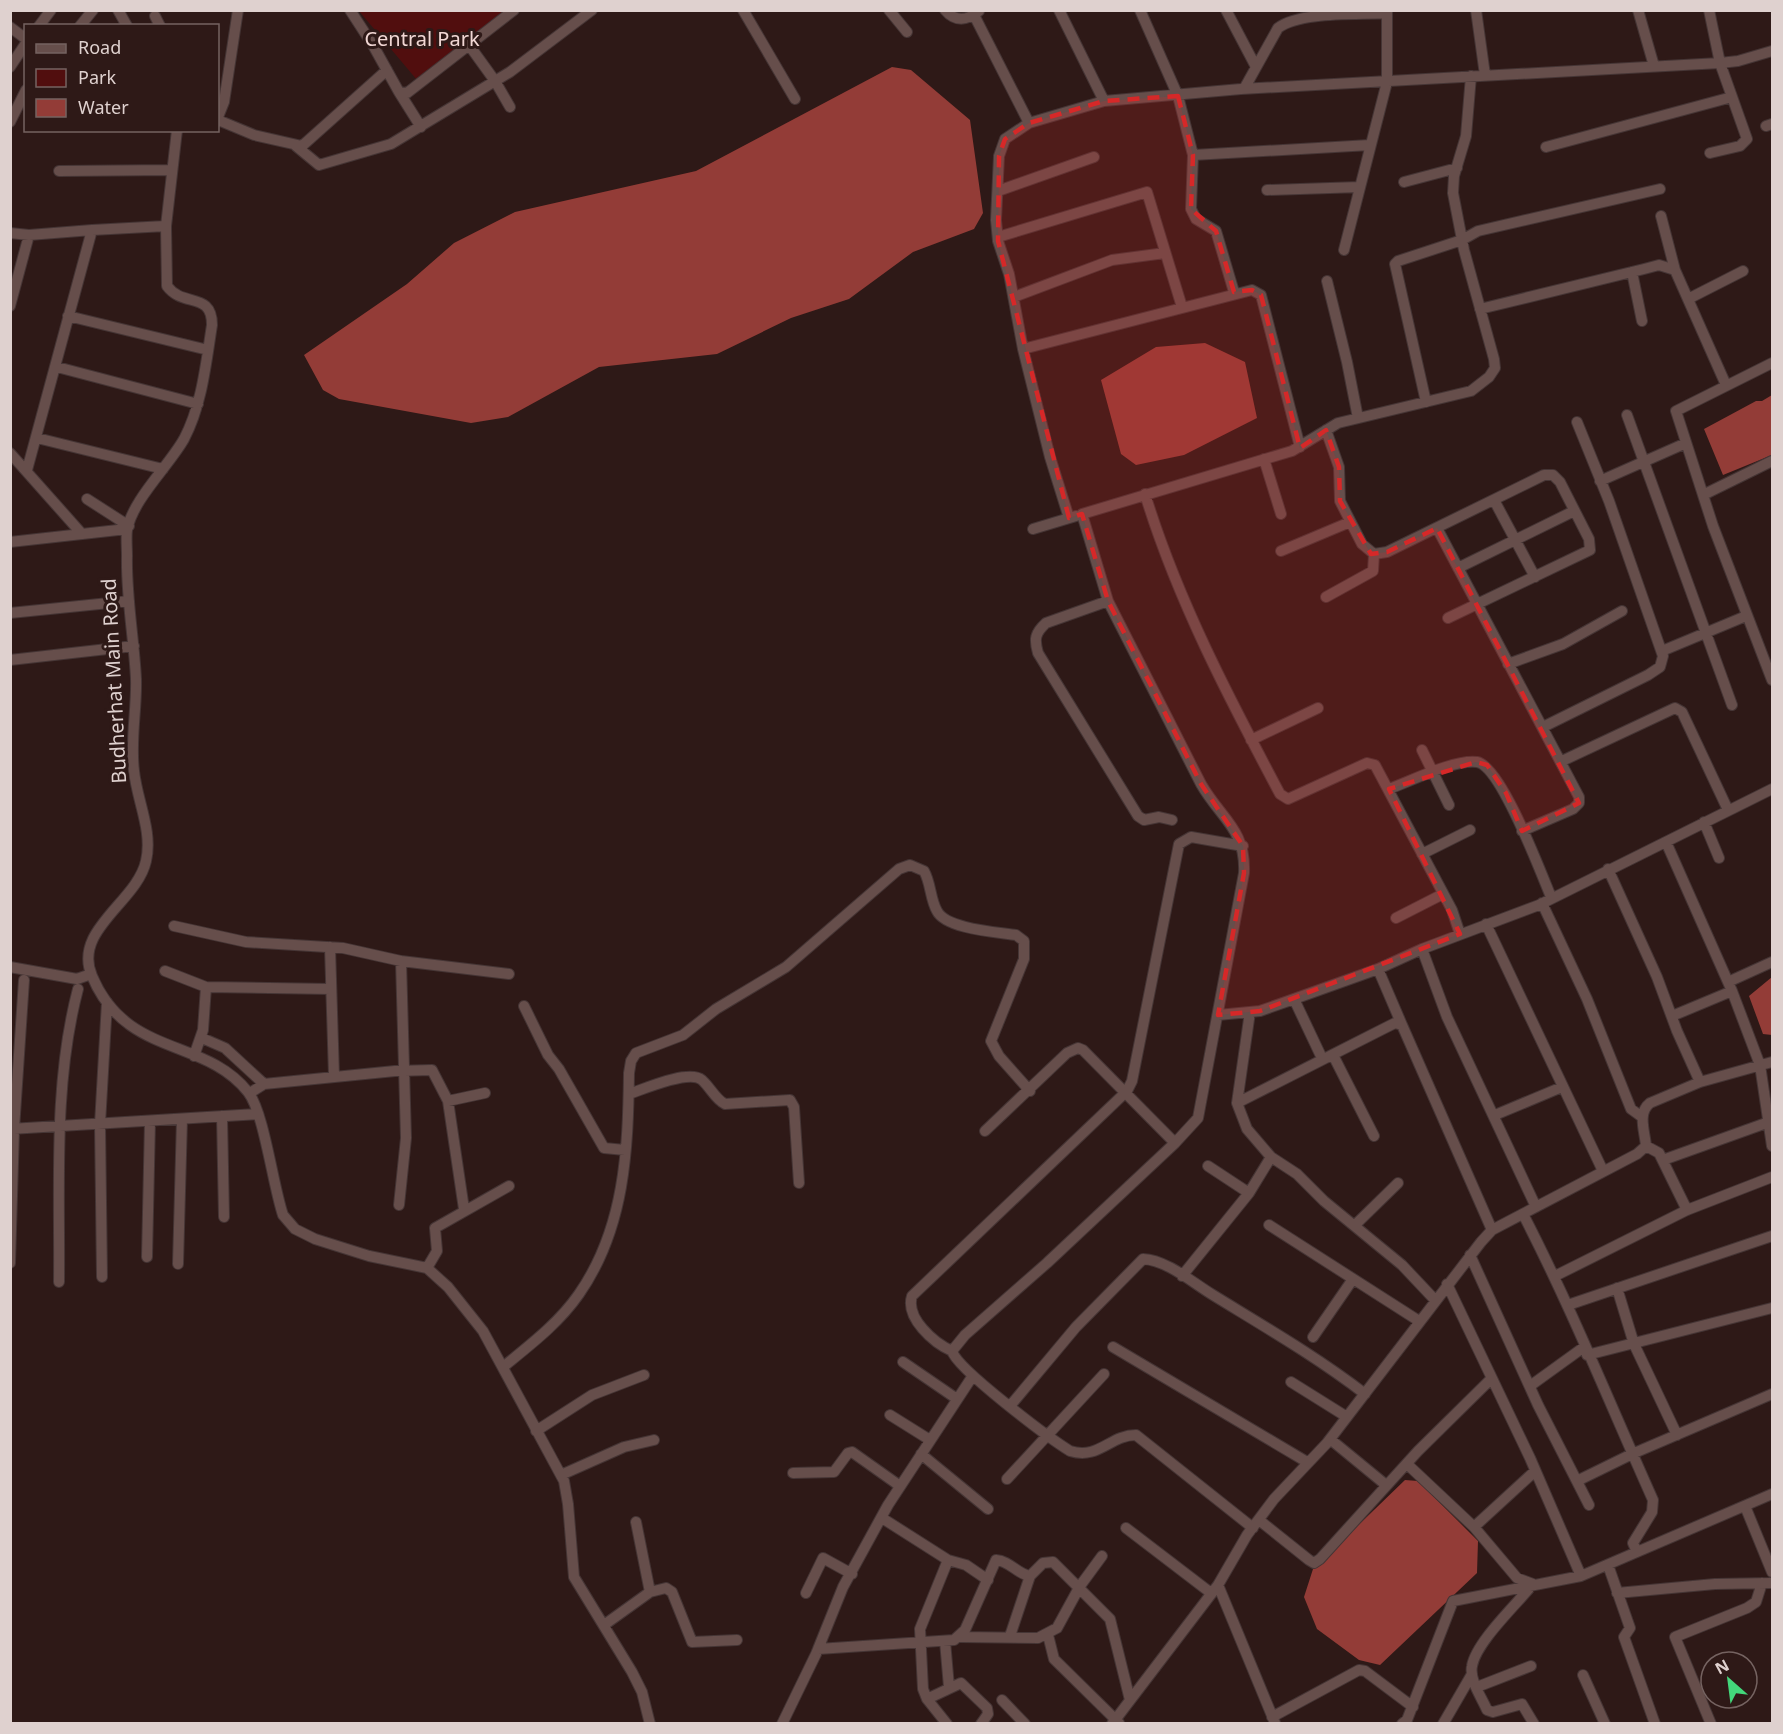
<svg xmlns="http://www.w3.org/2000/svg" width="1783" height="1734" viewBox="0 0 1783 1734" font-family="'Noto Sans',sans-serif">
<rect width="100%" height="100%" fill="#2e1917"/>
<path fill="#510e0e" d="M 359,11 L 505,11 L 417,80 Z"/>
<path fill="#933c37" d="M 892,67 L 911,70 L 970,120 L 983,213 L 974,229 L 913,252 L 849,299 L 791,318 L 717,354 L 599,367 L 508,417 L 471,423 L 339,399 L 323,390 L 304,355 L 407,284 L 454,243 L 515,212 L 696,171 Z
M 1205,343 L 1245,362 L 1257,418 L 1184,455 L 1136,465 L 1121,454 L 1101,380 L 1156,347 Z
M 1772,395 L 1772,455 L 1723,475 L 1704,429 L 1756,401 L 1762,401 Z
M 1772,977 L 1772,1035 L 1763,1034 L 1749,996 Z
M 1405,1480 L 1418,1481 L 1478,1541 L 1477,1573 L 1380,1665 L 1359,1660 L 1317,1629 L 1304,1597 L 1313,1569 Z"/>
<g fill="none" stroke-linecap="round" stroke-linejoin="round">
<g stroke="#453535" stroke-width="12">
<path id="minor" d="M 118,10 L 127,26
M 350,10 L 374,47 L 399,92 L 407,93 L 514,10
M 743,10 L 795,99
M 889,10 L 907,32
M 945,10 C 955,22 967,21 979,11
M 1059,10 L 1104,101 L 1241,89 L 1720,63 L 1738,61 L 1772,51
M 1140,10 L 1178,96 L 1193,155 L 1191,209 L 1196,219 L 1216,231 L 1234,292
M 1226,10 L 1256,67
M 1476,10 L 1485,75
M 1638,10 L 1654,66
M 1709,10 L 1720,63 L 1747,139 L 1740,146 L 1710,153
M 974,15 L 1029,123 L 1104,101
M 155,16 L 160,26
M 39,26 L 51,10
M 80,26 L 93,10
M 10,27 L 26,39
M 469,45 L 495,81 L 510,107
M 10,67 L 26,43
M 1244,89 L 1278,28 C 1300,11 1359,15 1387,13
M 399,92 L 421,127
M 218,117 L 224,102 L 238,10
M 218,120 L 254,135 L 302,146 L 387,70
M 10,122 L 26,90
M 1029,123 L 1005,139 L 999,156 L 996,220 L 998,241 L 1009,274 L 1023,349 L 1050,457 L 1069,518
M 1766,126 L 1772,124
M 177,130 L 166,226 L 167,286 C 183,308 212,291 212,325 C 206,363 202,405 184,439 C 168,467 133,499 127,530 C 126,538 127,548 127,556 C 126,597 134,638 136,679 C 137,709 130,740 134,771 C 137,801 153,831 146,861 C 137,902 72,930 92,976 C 126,1058 205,1037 248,1092 C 264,1112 273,1186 283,1215 L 295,1229 L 315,1239 L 369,1256 L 427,1268 L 448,1287 L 483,1331 L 564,1481 L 568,1504 L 574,1577 L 632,1672 L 642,1692 L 650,1724
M 296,146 L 319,165 L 391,144 L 510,72 L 592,10
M 1546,147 L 1732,97
M 1193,155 L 1370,145
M 59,171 L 172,170
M 1404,182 L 1457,168
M 1267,190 L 1360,187
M 998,191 L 1094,157
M 1661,216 L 1675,270
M 10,233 L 29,235 L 92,230
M 998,237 L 1147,192 L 1182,307
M 1344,250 L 1387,82 L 1387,10
M 1632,272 L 1642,321
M 1327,281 L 1347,362 L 1358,418
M 1014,297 L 1112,260 L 1165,253
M 1688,299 L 1743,271
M 10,306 L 29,235
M 1480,309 L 1644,269 L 1659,265 L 1675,270 L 1726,385
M 68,316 L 208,350
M 1023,349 L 1252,290 L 1261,295 L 1300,447
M 1772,363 L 1676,411 L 1713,526 L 1772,680
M 57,367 L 198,404
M 1426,402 L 1395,264 L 1398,261 L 1462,240 L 1478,231 L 1660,189
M 1627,415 L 1732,705
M 1326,430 L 1339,467 L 1340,501 L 1362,544 L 1374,554 L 1387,552 L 1544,475 L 1553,475 L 1560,482 L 1589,539 L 1590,550 L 1448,618
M 37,438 L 163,469
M 10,453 L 82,534
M 1264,459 L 1281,514
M 27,470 L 92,230 L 166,226
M 1600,481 L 1686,443
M 1145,494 C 1177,599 1229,698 1280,794 L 1288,799 L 1367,763 L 1375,765 L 1452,910 L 1460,934
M 1703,495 L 1772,461
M 87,499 L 129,526
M 1494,500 L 1535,577
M 1437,528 L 1579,797 L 1579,803 L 1573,809 L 1522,831
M 1033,529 L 1076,516
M 10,542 L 127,529
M 1281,551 L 1350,522
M 1458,568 L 1574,511
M 1326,597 L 1373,571 L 1374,554
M 1108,601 L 1046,623 C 1035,633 1034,639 1038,653 L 1138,816 L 1144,820 L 1159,817 L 1172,820
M 10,613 L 129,601
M 1662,651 L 1746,616
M 10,660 L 134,646
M 1508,664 L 1563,644 L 1622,611
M 1543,727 L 1648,675 L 1660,667 L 1663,656 L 1609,501 L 1577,422
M 1251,740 L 1318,708
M 1422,750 L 1449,805
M 1562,761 L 1675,708 L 1682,712 L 1728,810
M 1389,789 C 1411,781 1455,759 1477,762 C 1501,766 1541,873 1551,897
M 1704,822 L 1719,858
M 1666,842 L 1732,991 L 1760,1065 L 1772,1146
M 1422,854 L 1470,830
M 1608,869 L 1657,977 L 1677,1031 L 1700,1082
M 1542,903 L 1587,999 L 1631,1109 L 1642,1117
M 1396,918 L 1443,894
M 1486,924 L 1603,1171
M 174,926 L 246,942 L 343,948 L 401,961 L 509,974
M 330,947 L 334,1076
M 1422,949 L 1447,1017 L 1536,1207
M 10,967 L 77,979 L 91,974
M 1378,969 L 1402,1025
M 165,971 L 206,987 L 203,1030 L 194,1056
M 1728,982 L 1772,962
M 206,987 L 331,989
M 1294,999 L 1320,1054
M 524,1006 L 548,1055 L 559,1069 L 604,1148 L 625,1150
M 1218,1015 L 1260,1011 L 1294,999 L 1378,969 L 1422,949 L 1539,905 L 1772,789
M 1672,1016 L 1732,991
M 202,1038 L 225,1048 L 264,1084
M 1333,1055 L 1374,1136
M 250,1093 L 264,1084 L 395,1071 L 432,1070 L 448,1101 L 485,1093
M 629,1094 C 644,1089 689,1069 702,1080 C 710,1087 716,1100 725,1104 L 790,1100 L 794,1107 L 799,1183
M 448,1101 L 464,1209
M 1237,1103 L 1385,1028 L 1395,1023 L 1402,1025 L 1492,1230
M 1495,1115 L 1562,1087
M 222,1116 L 224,1217
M 10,1129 L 258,1114
M 985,1131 L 1067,1053 L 1078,1048 L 1083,1050 L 1175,1143
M 1646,1146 L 1659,1153 L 1687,1210
M 1271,1157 L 1297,1174 L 1324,1201 L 1402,1265 L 1435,1300
M 1663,1160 L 1769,1122
M 1208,1166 L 1249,1193
M 399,1205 L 406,1138 L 401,961
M 1523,1214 C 1571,1307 1610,1404 1653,1500 L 1652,1512 L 1633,1543 L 1637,1552
M 1269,1225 L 1419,1321
M 1355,1225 L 1398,1183
M 1470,1255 L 1538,1405 L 1589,1505
M 147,1257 L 150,1121
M 10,1263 L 14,1129 L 24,980
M 178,1264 L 182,1119
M 427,1268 L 437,1251 L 435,1228 L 509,1186
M 1182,1276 L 1249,1193 L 1271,1157 L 1247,1129 L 1237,1103 L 1250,1012
M 1555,1276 L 1687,1210 L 1772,1177
M 102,1277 L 100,1124 L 107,1002
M 59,1282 C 60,1185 53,1084 78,989
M 1447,1284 L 1530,1458 L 1581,1576
M 1617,1288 L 1634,1344 L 1677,1435
M 1568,1305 L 1772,1236
M 1313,1337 L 1353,1279
M 1113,1347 L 1307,1462
M 952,1351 C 934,1343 905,1318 912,1296 L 1127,1091 L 1132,1081 L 1179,844 L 1191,837 L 1243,846
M 1587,1355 L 1772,1308
M 903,1362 L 957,1399
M 503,1367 C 530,1345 559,1323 579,1294 C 625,1228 628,1150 629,1073 L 631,1061 L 636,1053 L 683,1035 L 716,1009 L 786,967 L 899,869 L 910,865 L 924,871 C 931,883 930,899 937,911 C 946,929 997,932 1016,935 L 1024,941 L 1024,959 L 991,1041 L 999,1056 L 1030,1091
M 1291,1382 L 1347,1417
M 1530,1386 L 1584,1347
M 1010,1406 L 1076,1327 L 1143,1259 C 1167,1260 1193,1283 1213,1295 C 1265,1327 1317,1357 1365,1394
M 890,1415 L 930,1440
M 536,1431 L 592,1395 L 644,1375
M 1330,1439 L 1386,1485
M 921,1454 L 988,1509
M 1407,1464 L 1474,1527 L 1517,1578 L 1533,1584 C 1517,1604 1476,1642 1472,1666 C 1469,1680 1482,1698 1487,1710 L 1493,1712 L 1522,1704 L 1534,1724
M 793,1473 L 834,1472 L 848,1453 L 852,1452 L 900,1486
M 561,1475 L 624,1447 L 654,1440
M 1007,1479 L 1104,1374
M 1577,1481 L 1632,1454 L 1772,1394
M 1745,1506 L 1772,1572
M 882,1518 L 948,1560 L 966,1565 L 988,1580
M 1259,1520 L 1309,1560 L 1314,1563 L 1320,1559 L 1418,1451 L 1491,1379
M 636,1522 L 650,1592
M 1474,1527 L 1535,1471
M 1126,1528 L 1211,1593
M 1253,1528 L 1136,1435 C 1110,1435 1099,1460 1070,1451 C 1049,1438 957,1369 952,1351 L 965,1335 L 1047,1263 L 1175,1143 L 1198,1118 L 1244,873 C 1246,829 1221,819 1201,784 L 1108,601 L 1082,514 L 1292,451 L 1338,423 L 1471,391 L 1489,377 L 1495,368 L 1494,359 L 1464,250 L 1453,193 L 1454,176 L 1466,136 L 1471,76
M 1608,1565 L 1630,1628 L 1624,1637 L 1655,1724
M 1218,1585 L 1275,1723
M 806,1593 L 823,1558 L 852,1574
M 1617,1593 L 1715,1584 L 1772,1583
M 604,1625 L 650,1592 L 666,1588 L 672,1592 L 692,1642 L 737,1640
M 1048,1635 L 1054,1659 L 1119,1723
M 1010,1636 L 1030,1576
M 960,1637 L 1038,1638 L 1057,1628 L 1080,1586 L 1102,1556
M 945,1641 L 949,1687
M 818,1649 L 954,1640 L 965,1630 L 996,1560 C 1010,1561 1017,1574 1030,1576 L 1043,1563 L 1053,1562 L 1110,1619 L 1130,1700
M 1583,1675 L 1605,1724
M 1477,1687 L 1531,1666
M 927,1699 L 961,1683 L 987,1708 L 988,1714 L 981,1724
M 1002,1700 L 1025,1724
M 1272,1717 L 1359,1670 L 1365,1671 L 1413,1707
M 782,1724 L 816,1654 L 843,1587 L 888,1505 L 972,1377
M 947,1724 L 927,1699 L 923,1689 L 920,1629 L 948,1560
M 1112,1724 L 1218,1585 L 1247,1535 L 1274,1499 L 1327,1443 L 1481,1242 L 1492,1230 L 1637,1154 L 1646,1146 C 1645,1132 1637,1113 1650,1103 L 1700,1082 L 1772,1062
M 1402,1724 L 1407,1720 L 1453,1601 L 1581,1576 L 1772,1494
M 1443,1724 L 1472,1674
M 1711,1724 L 1675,1637 L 1747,1608 L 1756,1602 L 1762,1583"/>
</g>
<use href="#minor" stroke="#664e4b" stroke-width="10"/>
</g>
<path fill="#d62828" fill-opacity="0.2" stroke="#d62828" stroke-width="4.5" stroke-dasharray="12 8" stroke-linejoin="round" d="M 1178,96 L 1193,155 L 1191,209 L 1216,231 L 1234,292 L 1252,290 L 1261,295 L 1300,448 L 1326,430 L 1339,467 L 1340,501 L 1371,554 L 1387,552 L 1437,528 L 1579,803 L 1522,831 L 1506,793 L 1487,765 L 1476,762 L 1389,789 L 1460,934 L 1260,1011 L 1218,1015 L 1244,873 L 1243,846 L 1201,784 L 1108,601 L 1082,514 L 1069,518 L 998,241 L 999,156 L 1005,139 L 1029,123 L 1104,101 Z"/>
<g text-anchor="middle" stroke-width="6" stroke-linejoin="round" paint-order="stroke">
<g font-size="20" fill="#f1d7d4" stroke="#2e1917">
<text x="422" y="46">Central Park</text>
</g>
<g font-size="20" fill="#dfd1cf" stroke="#2e1917">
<text transform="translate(114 681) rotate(-93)" y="7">Budherhat Main Road</text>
</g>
</g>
<rect width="1783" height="1734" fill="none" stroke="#dfd1cf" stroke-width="24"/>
<rect x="24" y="24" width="195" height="108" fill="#2e1917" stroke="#756361" stroke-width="1.5"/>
<rect x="36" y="44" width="30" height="9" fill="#664e4b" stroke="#756361" stroke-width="1.5"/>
<text x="78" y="54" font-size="18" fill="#dfd1cf">Road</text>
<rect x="36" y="69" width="30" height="18" fill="#510e0e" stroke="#756361" stroke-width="1.5"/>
<text x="78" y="84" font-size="18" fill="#dfd1cf">Park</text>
<rect x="36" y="99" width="30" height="18" fill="#933c37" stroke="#756361" stroke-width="1.5"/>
<text x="78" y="114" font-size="18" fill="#dfd1cf">Water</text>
<g transform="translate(1729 1680) rotate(332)"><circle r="28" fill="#2e1917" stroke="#756361" stroke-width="1.5"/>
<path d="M0-4.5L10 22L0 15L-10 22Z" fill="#43d77b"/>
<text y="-9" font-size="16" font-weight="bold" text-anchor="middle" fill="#dfd1cf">N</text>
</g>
</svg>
